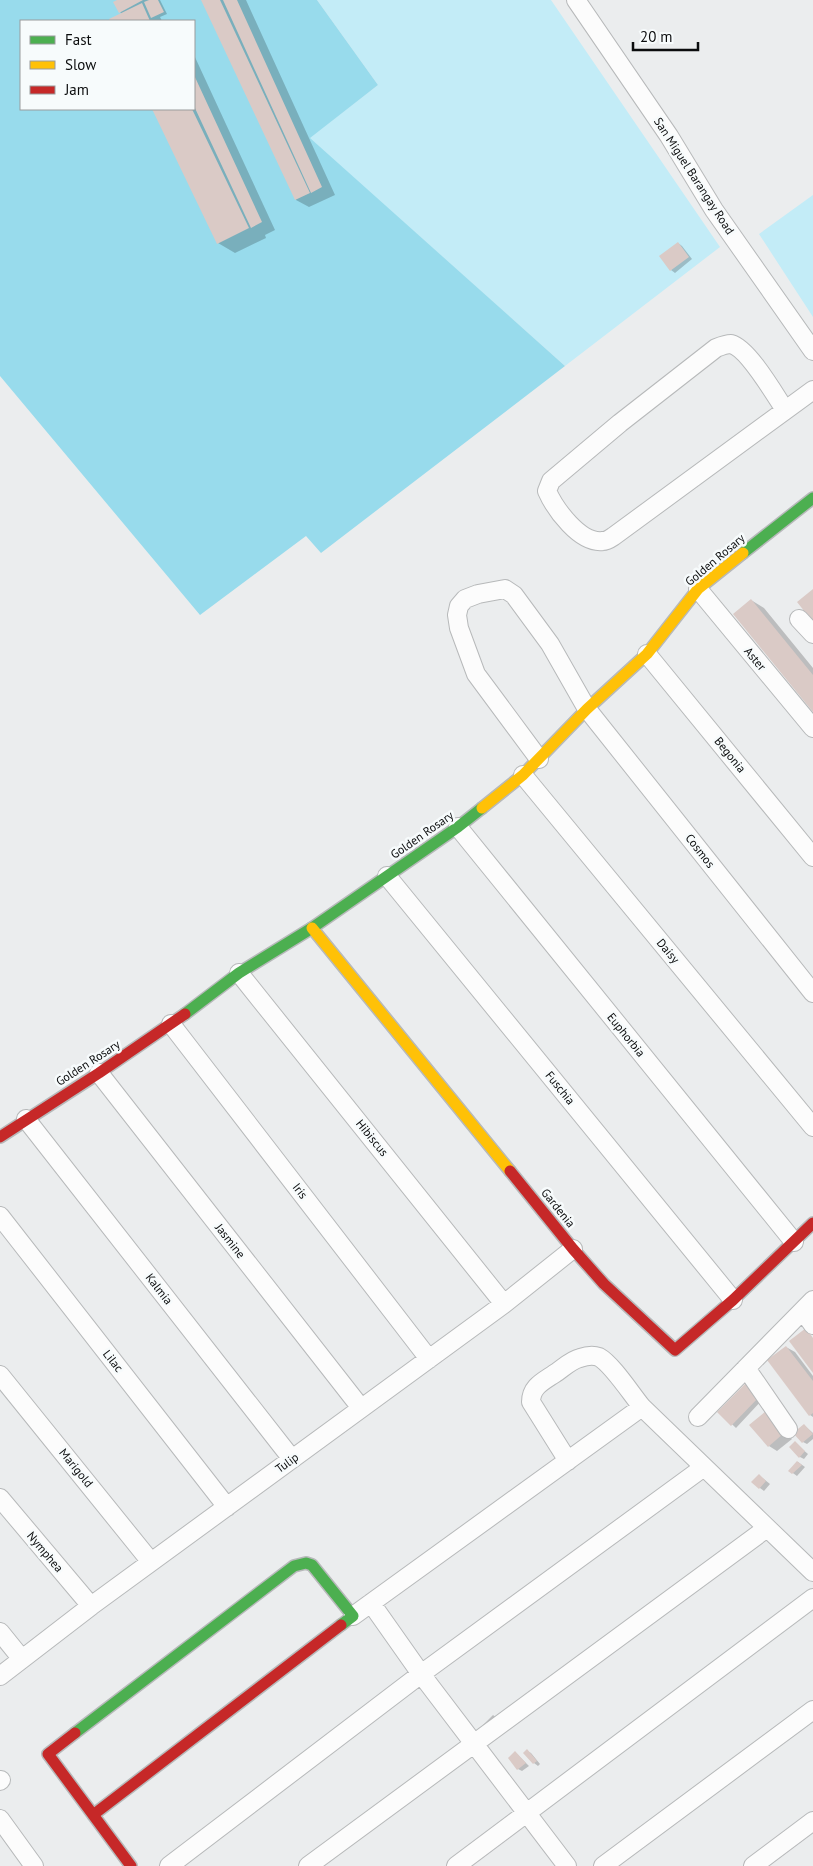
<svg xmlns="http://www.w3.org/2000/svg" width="813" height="1866" viewBox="0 0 813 1866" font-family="'PT Sans',sans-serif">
<rect width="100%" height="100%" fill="#ebedee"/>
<path fill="#c3ecf7" d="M 317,0 L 551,0 L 720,247 L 565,366 L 309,138 L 378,85 Z
M 813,195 L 813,317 L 759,234 Z"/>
<path fill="#98dbec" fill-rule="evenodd" d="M 0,0 L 317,0 L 378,85 L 310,138 L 565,366 L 321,553 L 306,536 L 200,615 L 0,376 ZM 21,21 L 194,21 L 194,109 L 21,109 Z"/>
<path fill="#0003" d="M 120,0 L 160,0 L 167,14 L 160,17 L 162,21 L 112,21 L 111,19 L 122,14 L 120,12 Z
M 203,0 L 246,0 L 335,195 L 309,207 L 296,200 Z
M 194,55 L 275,230 L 265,235 L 266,238 L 235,253 L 218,243 L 154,109 L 194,109 Z
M 678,243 L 682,246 L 692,259 L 675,273 L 671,270 Z
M 751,600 L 764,608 L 813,668 L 813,710 Z
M 786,1347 L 795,1352 L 813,1376 L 813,1417 L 810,1415 Z
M 750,1387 L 763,1399 L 736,1428 L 719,1412 Z
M 775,1418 L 792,1439 L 777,1451 L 769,1446 Z
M 804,1425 L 813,1433 L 813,1439 L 807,1444 L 803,1442 Z
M 795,1443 L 808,1454 L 804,1459 L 800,1457 Z
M 798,1462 L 805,1467 L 797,1476 L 790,1471 Z
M 760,1476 L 770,1484 L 764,1491 L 760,1488 Z
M 493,1715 L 497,1718 L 487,1730 L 483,1725 Z
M 527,1751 L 531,1753 L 540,1764 L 538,1766 L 534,1763 Z
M 515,1752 L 529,1766 L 522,1771 L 518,1769 Z"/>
<path fill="#dacac6" d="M 117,0 L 143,0 L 119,13 L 113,2 Z
M 149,0 L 158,0 L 164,12 L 151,18 L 144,2 Z
M 201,0 L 220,0 L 310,193 L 295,200 Z
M 223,0 L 237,0 L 322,187 L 311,193 Z
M 142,3 L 150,21 L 110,21 L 109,19 Z
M 194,75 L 262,222 L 251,228 L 194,106 Z
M 152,109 L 192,109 L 249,228 L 217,244 Z
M 678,242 L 689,257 L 670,271 L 659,256 Z
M 813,589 L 813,622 L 797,602 Z
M 751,599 L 813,675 L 813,712 L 733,614 Z
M 806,1328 L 813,1338 L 813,1373 L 789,1341 Z
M 786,1346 L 813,1381 L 813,1413 L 809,1416 L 767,1360 Z
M 746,1383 L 760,1396 L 731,1426 L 717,1412 Z
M 766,1411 L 784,1433 L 768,1447 L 749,1425 Z
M 804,1424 L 813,1434 L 802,1443 L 793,1433 Z
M 795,1441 L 805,1451 L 799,1458 L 789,1447 Z
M 797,1461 L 802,1465 L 792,1474 L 788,1471 Z
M 759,1474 L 766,1481 L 759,1489 L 751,1482 Z
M 527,1749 L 537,1761 L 533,1764 L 523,1753 Z
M 515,1751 L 526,1763 L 517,1770 L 508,1758 Z"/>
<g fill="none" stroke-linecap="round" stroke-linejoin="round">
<g stroke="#b7b9ba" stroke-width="20">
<path id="street" d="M 576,0 L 669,136 L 714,210 L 813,351
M 785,410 C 775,395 748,348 731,344 C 726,344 721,346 716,348 L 620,423 L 551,481 L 547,491 C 555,509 580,544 603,541 C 607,541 611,538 614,536 L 813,390
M 698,589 L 813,728
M 799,619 L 813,634
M 647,654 L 813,857
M 539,759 L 476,674 L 459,628 L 457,615 L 459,606 L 465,599 L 478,594 L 505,589 L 514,595 L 550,644 L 587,709 L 813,993
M 523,775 L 813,1127
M 458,827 L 794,1242
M 387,876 L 733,1300
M 239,973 L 504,1304
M 171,1024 L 429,1359
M 99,1073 L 361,1408
M 26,1119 L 292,1459
M 0,1216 L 227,1507
M 803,1311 L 813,1325
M 746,1368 L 788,1429
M 0,1375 L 151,1562
M 698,1417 L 813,1300
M 568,1461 L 531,1402 C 531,1387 542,1382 554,1374 C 562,1369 571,1360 580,1358 C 586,1356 593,1355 599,1357 C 612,1364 632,1395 642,1407
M 0,1498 L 91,1606
M 371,1603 L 421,1674 L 704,1467
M 353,1616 L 642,1407 L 813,1572
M 0,1632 L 21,1658
M 0,1676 L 91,1606 L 504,1304 L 573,1249
M 0,1781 L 1,1780
M 0,1819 L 34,1866
M 169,1866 L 421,1674 L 567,1866
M 308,1866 L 767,1528
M 456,1866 L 813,1598
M 603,1866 L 813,1710
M 753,1866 L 813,1821"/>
</g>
<g stroke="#b7b9ba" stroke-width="14">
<path id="fast" d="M 743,553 L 813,498
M 185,1014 L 239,973 L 312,928 L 458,827 L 482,808
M 75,1733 L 294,1566 L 306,1563 L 312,1565 L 353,1616 L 341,1625"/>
</g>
<g stroke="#b7b9ba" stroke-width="14">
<path id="slow" d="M 482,808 L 523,775 L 587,709 L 647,654 L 698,589 L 743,553
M 312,928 L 510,1171"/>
</g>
<g stroke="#b7b9ba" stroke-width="14">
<path id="jam" d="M 0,1137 L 99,1073 L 185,1014
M 510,1171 L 573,1249 L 604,1284 L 675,1350 L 733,1300 L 813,1223
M 75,1733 L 48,1754 L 131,1866
M 93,1815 L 341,1625"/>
</g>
<use href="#street" stroke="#fcfcfc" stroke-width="18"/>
<use href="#fast" stroke="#4caf50" stroke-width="11"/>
<use href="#slow" stroke="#ffc107" stroke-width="11"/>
<use href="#jam" stroke="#c62828" stroke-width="11"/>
</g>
<g text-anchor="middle" stroke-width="5" stroke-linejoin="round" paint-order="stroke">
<g font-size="12" fill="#0b0c0d" stroke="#f7fbfc">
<text transform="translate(694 176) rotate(57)" y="4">San Miguel Barangay Road</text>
<text transform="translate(715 560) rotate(-40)" y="4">Golden Rosary</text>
<text transform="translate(755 659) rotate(50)" y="4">Aster</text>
<text transform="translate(730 755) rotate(51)" y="4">Begonia</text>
<text transform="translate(422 835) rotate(-35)" y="4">Golden Rosary</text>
<text transform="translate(700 851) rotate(52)" y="4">Cosmos</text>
<text transform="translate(668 951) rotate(50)" y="4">Daisy</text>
<text transform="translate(626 1035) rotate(51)" y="4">Euphorbia</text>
<text transform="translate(88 1063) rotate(-33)" y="4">Golden Rosary</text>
<text transform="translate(560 1088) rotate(51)" y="4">Fuschia</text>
<text transform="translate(372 1138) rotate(51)" y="4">Hibiscus</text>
<text transform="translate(300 1191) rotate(52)" y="4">Iris</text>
<text transform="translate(558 1208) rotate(51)" y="4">Gardenia</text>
<text transform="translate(230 1241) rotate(52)" y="4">Jasmine</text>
<text transform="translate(159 1289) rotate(52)" y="4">Kalmia</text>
<text transform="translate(113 1361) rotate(52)" y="4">Lilac</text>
<text transform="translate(287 1463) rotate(-36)" y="4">Tulip</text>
<text transform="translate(76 1468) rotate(51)" y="4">Marigold</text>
<text transform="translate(45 1552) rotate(50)" y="4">Nymphea</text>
</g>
</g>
<rect x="20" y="20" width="175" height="90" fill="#f7fbfc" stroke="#999b9c"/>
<rect x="30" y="36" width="25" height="8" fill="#4caf50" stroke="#999b9c"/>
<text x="65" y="45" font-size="15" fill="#0b0c0d">Fast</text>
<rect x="30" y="61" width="25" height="8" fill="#ffc107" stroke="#999b9c"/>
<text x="65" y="70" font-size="15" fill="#0b0c0d">Slow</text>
<rect x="30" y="86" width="25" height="8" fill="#c62828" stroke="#999b9c"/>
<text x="65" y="95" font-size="15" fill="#0b0c0d">Jam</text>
<path d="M633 42v8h65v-8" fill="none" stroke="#0b0c0d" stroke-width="2.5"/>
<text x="640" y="42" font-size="15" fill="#0b0c0d" stroke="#f7fbfc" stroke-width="4" paint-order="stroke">20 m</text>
</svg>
